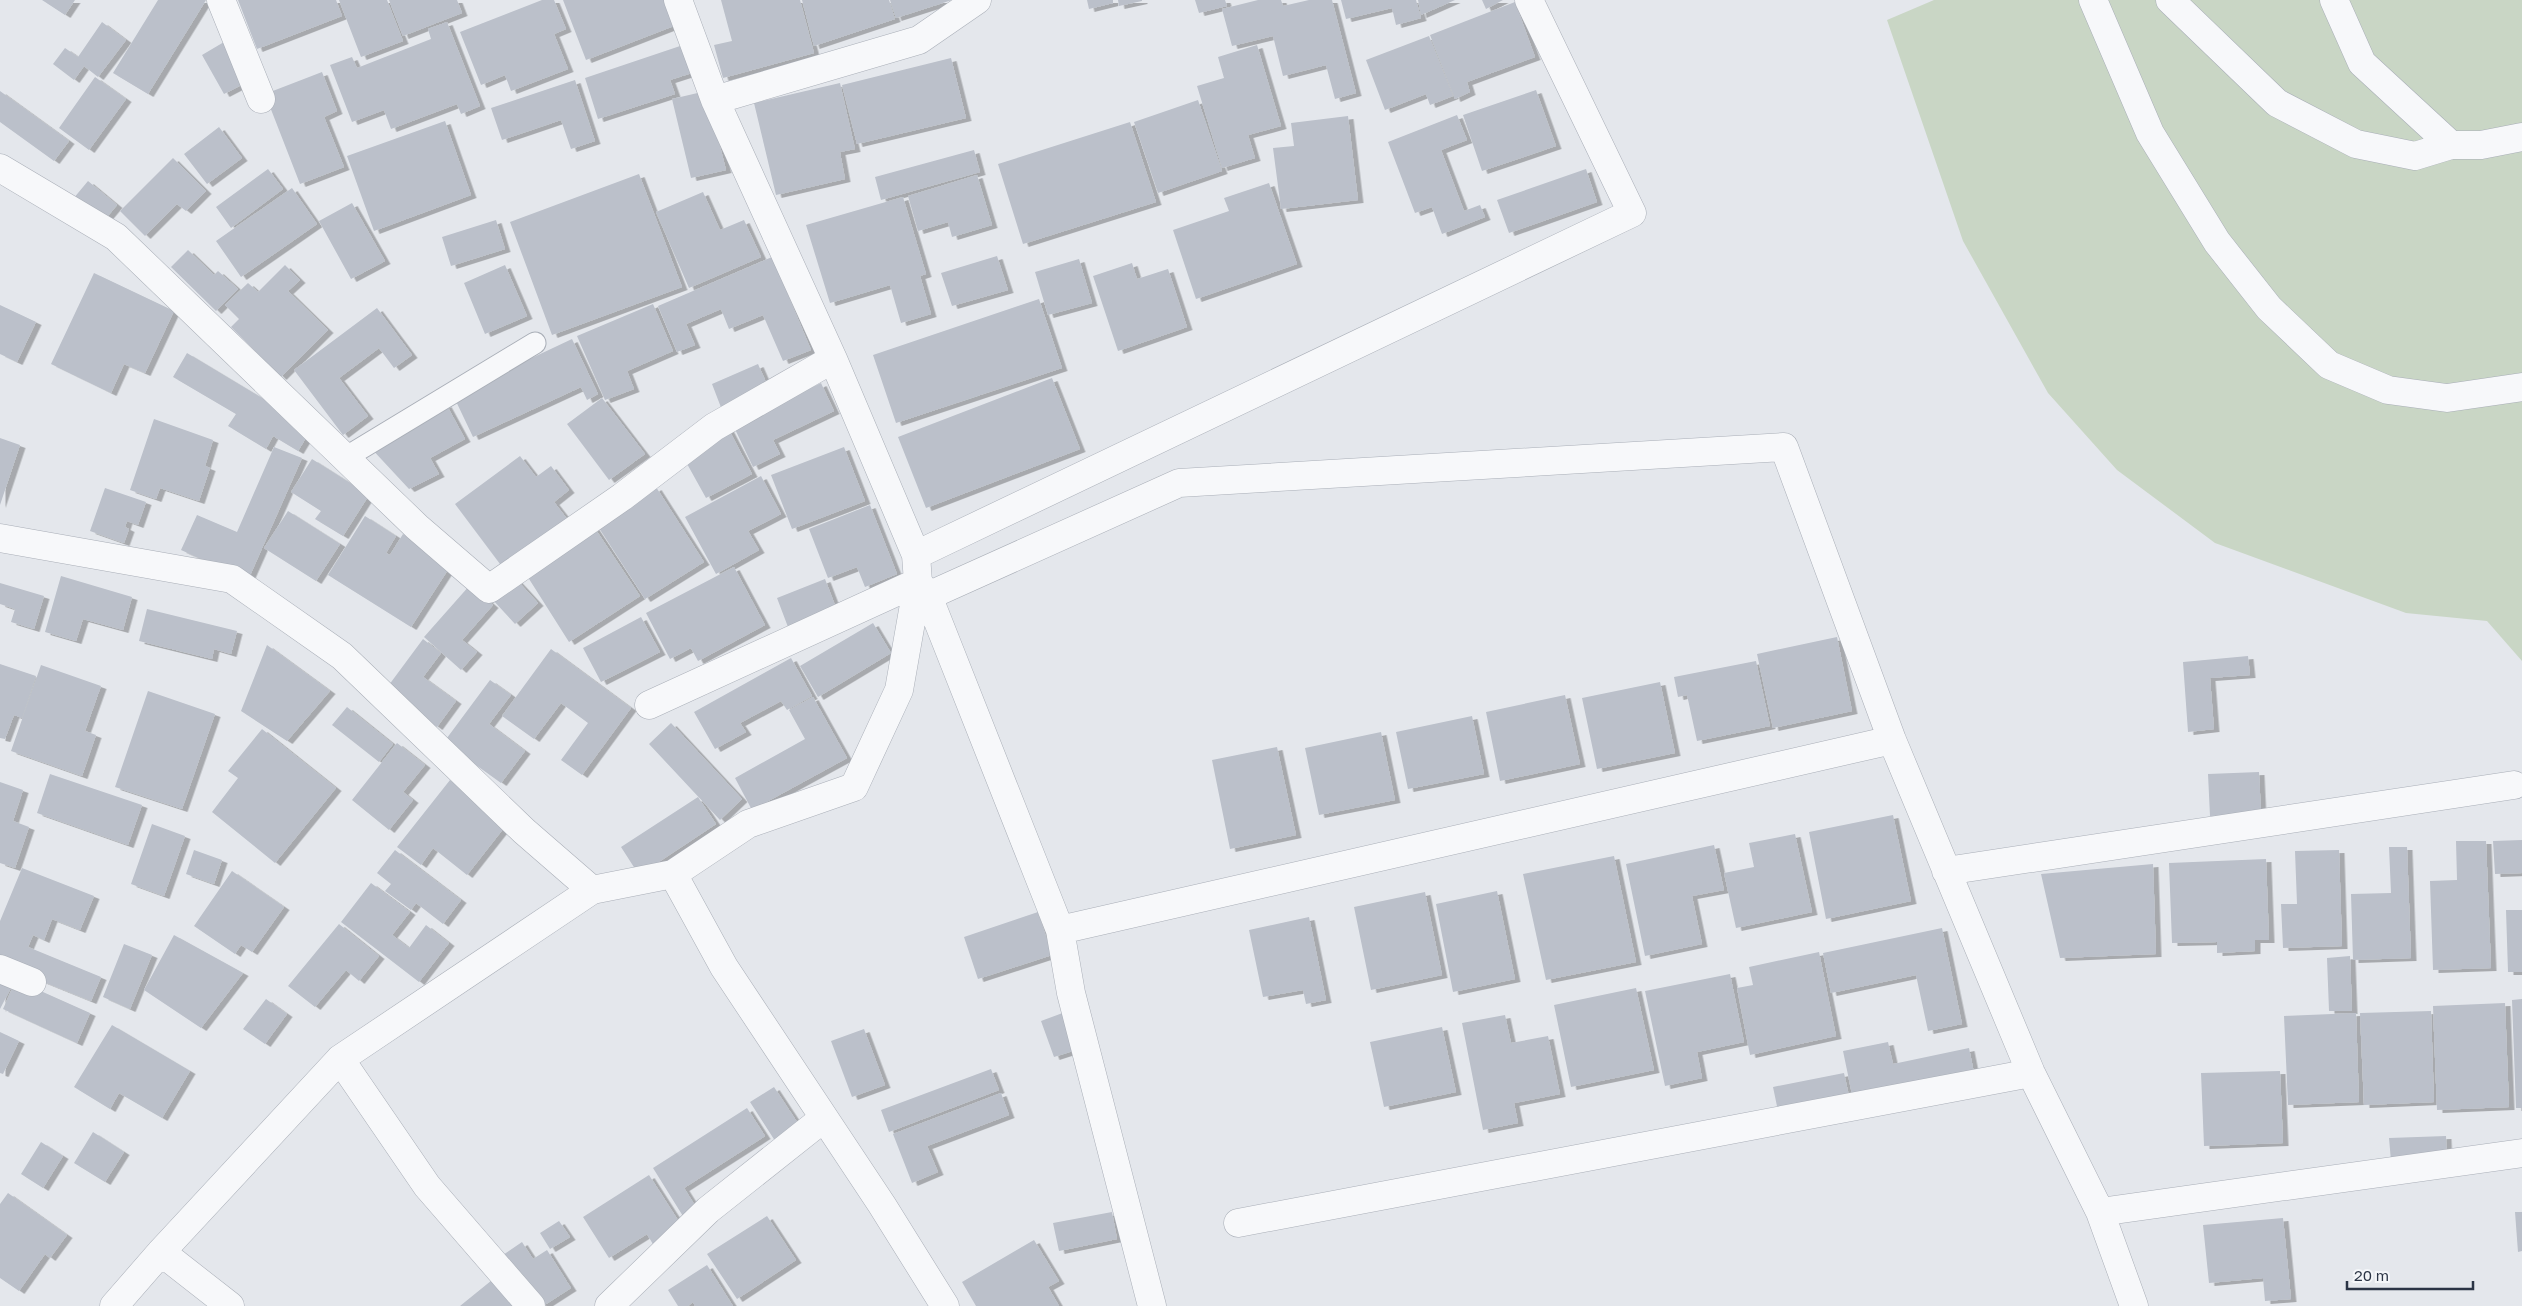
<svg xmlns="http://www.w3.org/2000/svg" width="2522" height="1306" viewBox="0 0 2522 1306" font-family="'Golos Text',sans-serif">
<defs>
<filter id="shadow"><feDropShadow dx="5.5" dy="3" stdDeviation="0" flood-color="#0004"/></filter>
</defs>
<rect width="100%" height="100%" fill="#e4e7ec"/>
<path fill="#c9d6c5" d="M 1934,0 L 2522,0 L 2522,661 L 2487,621 L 2406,613 L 2215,543 L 2117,470 L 2048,393 L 1963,241 L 1887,20 Z"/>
<path fill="#bbc0ca" filter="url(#shadow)" d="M 42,0 L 75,0 L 65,15 Z
M 158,0 L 206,0 L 148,94 L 113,73 Z
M 238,0 L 336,0 L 342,16 L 257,49 Z
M 339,0 L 387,0 L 403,41 L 361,57 Z
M 389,0 L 457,0 L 462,13 L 403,36 Z
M 542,0 L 554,0 L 566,29 L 554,34 L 568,69 L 511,91 L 505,75 L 481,85 L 460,32 Z
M 563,0 L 670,0 L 679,24 L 586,60 Z
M 721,0 L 800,0 L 814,53 L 723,78 L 714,45 L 732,41 Z
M 802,0 L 889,0 L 895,19 L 814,46 Z
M 890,0 L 952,0 L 896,18 Z
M 1087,0 L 1113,0 L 1113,3 L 1089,9 Z
M 1118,0 L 1142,0 L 1142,1 L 1119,6 Z
M 1195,0 L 1225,0 L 1227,6 L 1199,13 Z
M 1258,0 L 1281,0 L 1283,6 L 1309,0 L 1332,0 L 1356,93 L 1335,99 L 1326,65 L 1283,76 L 1273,36 L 1232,46 L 1222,9 Z
M 1341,0 L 1416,0 L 1421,18 L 1396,25 L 1392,8 L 1346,19 Z
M 1418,0 L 1455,0 L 1421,15 Z
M 1482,0 L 1503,0 L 1486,9 Z
M 1515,2 L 1535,57 L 1467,82 L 1470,92 L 1455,99 L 1430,35 Z
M 102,22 L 126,40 L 98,77 L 84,66 L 74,80 L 53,64 L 65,48 L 78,57 Z
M 447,22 L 480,106 L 461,114 L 457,104 L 391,129 L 384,110 L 352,122 L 330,65 L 352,57 L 357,68 L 431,39 L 428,29 Z
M 1429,36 L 1453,96 L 1430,105 L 1426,94 L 1385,110 L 1366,60 Z
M 224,42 L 247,82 L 224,94 L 202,55 Z
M 689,43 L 698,71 L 670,80 L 675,94 L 598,119 L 585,78 Z
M 1257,45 L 1281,126 L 1248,135 L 1255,158 L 1222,168 L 1197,86 L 1224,78 L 1218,57 Z
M 951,58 L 966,118 L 857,144 L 842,85 Z
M 322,72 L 337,111 L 324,117 L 344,167 L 300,184 L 265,94 Z
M 95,77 L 126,99 L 89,150 L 59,128 Z
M 575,80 L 595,141 L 571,149 L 561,120 L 502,140 L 491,108 Z
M 840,83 L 855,149 L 840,152 L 845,179 L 776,195 L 754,103 Z
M 1536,90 L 1556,146 L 1482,171 L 1463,115 Z
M 0,91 L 69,141 L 54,161 L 0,122 Z
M 706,91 L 726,170 L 691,178 L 672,99 Z
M 1198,100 L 1222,171 L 1158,193 L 1134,122 Z
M 1457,115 L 1467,140 L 1441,150 L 1464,211 L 1480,205 L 1485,217 L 1442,234 L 1432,207 L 1415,213 L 1388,142 Z
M 1348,116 L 1358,200 L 1281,209 L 1273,148 L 1294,146 L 1291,123 Z
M 445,121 L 471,195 L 374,231 L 347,156 Z
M 1130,122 L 1156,202 L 1023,244 L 998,164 Z
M 219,127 L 242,158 L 207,184 L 184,154 Z
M 974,150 L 980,172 L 881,200 L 875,177 Z
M 173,158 L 206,191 L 186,211 L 177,204 L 145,236 L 120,211 Z
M 268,169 L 283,189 L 231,228 L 216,207 Z
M 1586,169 L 1597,202 L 1509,233 L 1497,200 Z
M 639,174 L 682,287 L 552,335 L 510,222 Z
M 977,175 L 992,225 L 952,237 L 948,222 L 918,231 L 908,196 Z
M 88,181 L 117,205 L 102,223 L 73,199 Z
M 1269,183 L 1297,264 L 1196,299 L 1173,230 L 1229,211 L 1224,198 Z
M 292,188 L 317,224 L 241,277 L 216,241 Z
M 703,192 L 720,230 L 744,220 L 761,257 L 689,288 L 656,212 Z
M 903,197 L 926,274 L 920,276 L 931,314 L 901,323 L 890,285 L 830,303 L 806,225 Z
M 352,203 L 385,261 L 351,279 L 319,221 Z
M 496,220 L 505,249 L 451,266 L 442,237 Z
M 188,250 L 214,275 L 218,271 L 238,289 L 216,311 L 171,267 Z
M 997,256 L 1008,290 L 952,306 L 941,273 Z
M 772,257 L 811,350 L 783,361 L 763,315 L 729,329 L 721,309 L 686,324 L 695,345 L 677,352 L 658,306 Z
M 1079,259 L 1092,303 L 1048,315 L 1035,272 Z
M 1132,263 L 1137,279 L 1168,269 L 1187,327 L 1118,351 L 1093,276 Z
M 285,265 L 300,280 L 288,291 L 328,330 L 281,377 L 231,327 L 239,319 L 225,305 L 248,283 L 258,292 Z
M 505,265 L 527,316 L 485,334 L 464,283 Z
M 94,273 L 174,311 L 145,373 L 124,364 L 111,393 L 51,364 Z
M 1039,299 L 1062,368 L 896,423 L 873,355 Z
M 653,304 L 673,351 L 627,371 L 634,389 L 605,400 L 577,336 Z
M 0,305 L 36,322 L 17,362 L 0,354 Z
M 377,308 L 412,355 L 394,368 L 379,348 L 339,378 L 368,416 L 343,435 L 294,370 Z
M 572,339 L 598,394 L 587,400 L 581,387 L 473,437 L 453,395 Z
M 187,353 L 312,428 L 298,451 L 273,436 L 266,449 L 228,426 L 236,414 L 173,377 Z
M 758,364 L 769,389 L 722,410 L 712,384 Z
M 1052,378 L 1080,449 L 926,508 L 898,437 Z
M 821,383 L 834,411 L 773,440 L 780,454 L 753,467 L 733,425 Z
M 602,398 L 645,454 L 609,480 L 567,424 Z
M 446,404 L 465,439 L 430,458 L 439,474 L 409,489 L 369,446 Z
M 154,419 L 213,440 L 205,466 L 210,468 L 199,501 L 160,488 L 156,499 L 130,490 Z
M 728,428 L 752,474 L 706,498 L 681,453 Z
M 0,438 L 20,445 L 0,505 Z
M 274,447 L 302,458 L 248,580 L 181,550 L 197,515 L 237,532 Z
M 844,447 L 865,501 L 792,529 L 771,475 Z
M 520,456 L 536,477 L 551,466 L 569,490 L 554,502 L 571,524 L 506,572 L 455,504 Z
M 312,459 L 369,495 L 343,536 L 315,519 L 321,511 L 291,492 Z
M 761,476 L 781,514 L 748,531 L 759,550 L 716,574 L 685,517 Z
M 656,487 L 704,562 L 645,599 L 597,525 Z
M 105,488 L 146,502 L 138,525 L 127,521 L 125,527 L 129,529 L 124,543 L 90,531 Z
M 870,505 L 897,574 L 865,587 L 857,567 L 828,578 L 809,529 Z
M 288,511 L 340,544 L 316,581 L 264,548 Z
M 365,516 L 396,536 L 386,553 L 390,555 L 403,534 L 451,565 L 411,627 L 328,575 Z
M 594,527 L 640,596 L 569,642 L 524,571 Z
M 734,567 L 765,625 L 698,661 L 691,648 L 670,659 L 646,613 Z
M 61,576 L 132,597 L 123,630 L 83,619 L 76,641 L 45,632 Z
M 515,578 L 538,603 L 515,624 L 492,599 Z
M 825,579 L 836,608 L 788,627 L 777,598 Z
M 0,583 L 44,596 L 34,629 L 11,622 L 15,609 L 0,604 Z
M 470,585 L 493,605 L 462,640 L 477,652 L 461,670 L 424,637 Z
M 147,609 L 237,631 L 231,654 L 214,649 L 212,659 L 139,641 Z
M 641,617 L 660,652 L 601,682 L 583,648 Z
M 873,623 L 891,653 L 818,697 L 800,666 Z
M 1837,637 L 1852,711 L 1773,728 L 1757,654 Z
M 423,639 L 441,653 L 423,677 L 456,701 L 437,727 L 386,689 Z
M 267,645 L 330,691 L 287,741 L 241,711 Z
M 551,649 L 631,708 L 582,775 L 561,760 L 588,723 L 561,703 L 534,739 L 502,716 Z
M 2248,656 L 2250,675 L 2210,678 L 2214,729 L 2188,732 L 2183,662 Z
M 791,658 L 812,696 L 787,710 L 781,701 L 740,723 L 746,732 L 715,749 L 694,712 Z
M 1756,661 L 1770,726 L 1697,741 L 1687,695 L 1678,697 L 1674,677 Z
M 0,664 L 36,676 L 22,718 L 14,715 L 5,739 L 0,738 Z
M 41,665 L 101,686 L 85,731 L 96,735 L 82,776 L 11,751 Z
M 490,680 L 511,695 L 489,724 L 525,751 L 501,783 L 444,742 Z
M 1660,682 L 1675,753 L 1597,769 L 1582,698 Z
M 148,691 L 215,714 L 182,809 L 115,787 Z
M 1565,695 L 1580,764 L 1500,781 L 1486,712 Z
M 813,697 L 847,758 L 752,810 L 735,778 L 805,739 L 789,710 Z
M 347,707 L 393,744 L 379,762 L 332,725 Z
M 1472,716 L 1484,774 L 1408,789 L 1396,732 Z
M 671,723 L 742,799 L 720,820 L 649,744 Z
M 262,729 L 336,788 L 275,863 L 212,812 L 238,778 L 228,771 Z
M 1381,732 L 1395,800 L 1319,815 L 1305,748 Z
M 397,743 L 425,765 L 403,792 L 413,800 L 389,830 L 352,800 Z
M 1277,747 L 1296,835 L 1230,849 L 1212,760 Z
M 2259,772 L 2261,814 L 2210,816 L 2208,774 Z
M 50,774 L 142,805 L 128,845 L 37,813 Z
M 450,780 L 507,824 L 467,875 L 433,848 L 421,865 L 397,847 Z
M 0,782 L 23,790 L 13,821 L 29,827 L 15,868 L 0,863 Z
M 698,797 L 716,824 L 639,875 L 621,847 Z
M 1893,815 L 1911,901 L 1826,919 L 1809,832 Z
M 152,824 L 185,836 L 164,896 L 131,884 Z
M 1795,834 L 1812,912 L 1736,928 L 1724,873 L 1754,867 L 1749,843 Z
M 2522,840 L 2522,873 L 2495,874 L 2493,841 Z
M 2456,841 L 2486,841 L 2491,968 L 2433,970 L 2430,881 L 2457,880 Z
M 1714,845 L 1724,890 L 1692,896 L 1702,944 L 1645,956 L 1626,864 Z
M 2389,847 L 2407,847 L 2411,958 L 2353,960 L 2351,894 L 2391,893 Z
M 194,850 L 222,860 L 214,884 L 186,874 Z
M 395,850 L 461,900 L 443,924 L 416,903 L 411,910 L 385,891 L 391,884 L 377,873 Z
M 2339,850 L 2342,946 L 2283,948 L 2281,904 L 2297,904 L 2295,851 Z
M 1614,856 L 1636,962 L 1546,980 L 1523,874 Z
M 2266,859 L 2269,940 L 2255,940 L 2255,951 L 2217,953 L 2217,942 L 2172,943 L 2169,863 Z
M 2153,864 L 2156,954 L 2060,958 L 2041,874 Z
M 22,868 L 94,896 L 80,930 L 52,919 L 44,940 L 33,935 L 28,947 L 101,977 L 91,1001 L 0,964 L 0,921 Z
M 232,871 L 284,907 L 252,952 L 241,945 L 235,954 L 194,926 Z
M 371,883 L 410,912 L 392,935 L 409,948 L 426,925 L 449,943 L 419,982 L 341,922 Z
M 1497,891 L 1515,979 L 1453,992 L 1436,904 Z
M 1425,892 L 1442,975 L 1371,990 L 1354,907 Z
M 2506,910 L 2522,910 L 2522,972 L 2508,972 Z
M 1038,912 L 1052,955 L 978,979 L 964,937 Z
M 1309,917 L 1326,1000 L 1306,1004 L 1303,990 L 1263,997 L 1249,930 Z
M 339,924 L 379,956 L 359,981 L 346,970 L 315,1007 L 288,986 Z
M 1942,928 L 1962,1024 L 1928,1031 L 1916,975 L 1831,993 L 1823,953 Z
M 174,935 L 243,973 L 201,1028 L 144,990 Z
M 124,944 L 152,955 L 130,1009 L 103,997 Z
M 1819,952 L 1836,1036 L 1750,1055 L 1737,988 L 1753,985 L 1749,967 Z
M 2350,956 L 2352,1011 L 2329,1011 L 2327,958 Z
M 0,973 L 15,980 L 0,1009 Z
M 1730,974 L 1744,1042 L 1697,1052 L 1702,1078 L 1665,1086 L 1645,991 Z
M 16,980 L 90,1013 L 77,1043 L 3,1009 Z
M 1636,988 L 1654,1070 L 1571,1087 L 1554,1005 Z
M 266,999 L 287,1014 L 265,1044 L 243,1029 Z
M 2522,999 L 2522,1108 L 2516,1108 L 2512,1000 Z
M 2505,1003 L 2509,1107 L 2437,1110 L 2433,1006 Z
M 1068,1011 L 1082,1048 L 1054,1057 L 1041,1021 Z
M 2431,1011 L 2434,1102 L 2364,1105 L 2360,1013 Z
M 2356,1013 L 2359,1102 L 2288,1105 L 2284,1016 Z
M 1505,1015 L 1511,1043 L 1548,1036 L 1560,1094 L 1514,1103 L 1518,1123 L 1483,1130 L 1462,1023 Z
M 112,1025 L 190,1071 L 162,1118 L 119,1093 L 110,1109 L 74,1087 Z
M 1442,1027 L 1456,1092 L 1384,1107 L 1370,1042 Z
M 864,1029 L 885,1085 L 852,1097 L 831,1041 Z
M 0,1032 L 19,1041 L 3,1074 L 0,1073 Z
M 1888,1042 L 1893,1064 L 1969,1048 L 1974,1073 L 1853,1099 L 1843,1051 Z
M 991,1069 L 999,1090 L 889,1132 L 881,1110 Z
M 2280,1071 L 2283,1143 L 2204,1146 L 2201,1073 Z
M 1844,1073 L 1849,1096 L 1778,1111 L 1773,1087 Z
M 774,1087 L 803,1131 L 779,1147 L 750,1102 Z
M 1001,1093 L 1009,1115 L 927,1146 L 938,1172 L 912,1183 L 893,1134 Z
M 747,1108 L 765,1136 L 684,1188 L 699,1212 L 686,1221 L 653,1168 Z
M 93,1132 L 124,1152 L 105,1182 L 74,1163 Z
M 2446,1136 L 2447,1159 L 2391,1161 L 2389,1138 Z
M 41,1142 L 63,1156 L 43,1188 L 21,1174 Z
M 649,1175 L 683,1228 L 654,1246 L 647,1234 L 609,1258 L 583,1217 Z
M 8,1193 L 67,1235 L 50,1258 L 45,1254 L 19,1291 L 0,1278 L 0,1204 Z
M 1112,1212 L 1117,1239 L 1059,1251 L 1053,1223 Z
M 2515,1212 L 2522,1212 L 2522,1251 L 2518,1252 Z
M 767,1216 L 796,1260 L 737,1299 L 707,1254 Z
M 2283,1218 L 2291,1299 L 2265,1301 L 2263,1278 L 2209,1283 L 2203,1225 Z
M 559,1221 L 570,1237 L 550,1249 L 540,1233 Z
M 1034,1240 L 1059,1281 L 1048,1287 L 1059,1306 L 976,1306 L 962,1282 Z
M 522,1242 L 533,1259 L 547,1250 L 571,1288 L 543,1306 L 503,1255 Z
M 707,1265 L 733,1306 L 695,1306 L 693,1302 L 688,1306 L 678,1306 L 668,1290 Z
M 497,1276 L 521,1306 L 460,1306 Z"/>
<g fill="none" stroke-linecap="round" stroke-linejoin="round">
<g stroke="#a9aeb7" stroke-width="23">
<path id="lane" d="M 345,458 L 535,343"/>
</g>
<g stroke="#a9aeb7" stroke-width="29">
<path id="street" d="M 221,0 L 261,99
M 2093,0 L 2150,133 L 2217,242 L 2269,308 L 2329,365 L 2388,390 L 2447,398 L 2522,387
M 2170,0 L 2277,103 L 2356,144 L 2415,156 L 2451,145 L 2481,145 L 2522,137
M 2334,0 L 2362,63 L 2451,145
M 715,100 L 919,40 L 977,0
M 0,168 L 116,237 L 417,527 L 489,589 L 622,497 L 714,427 L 833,359
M 0,538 L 232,579 L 342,656 L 524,831 L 592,890
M 916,555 L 1632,213 L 1529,0
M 928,596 L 1179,483 L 1784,447 L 1892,740 L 2031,1073 L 2100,1212 L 2134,1306
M 649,705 L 918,582 L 928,596 L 1060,930 L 1071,993 L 1152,1306
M 1946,871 L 2514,785
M 673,874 L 724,967 L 882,1205 L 945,1306
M 1060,930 L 1892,740
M 0,969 L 32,982
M 340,1059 L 427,1186 L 531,1306
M 2100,1212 L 2522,1153
M 1238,1223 L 2031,1073
M 161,1252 L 230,1306
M 114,1306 L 161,1252 L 340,1059 L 592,890 L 673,874 L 748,824 L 854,787 L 899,690 L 918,582 L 916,555 L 833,359 L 715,100 L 678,0
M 609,1306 L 708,1210 L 824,1118"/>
</g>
<use href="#lane" stroke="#f7f8fa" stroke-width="21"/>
<use href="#street" stroke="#f7f8fa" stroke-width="28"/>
</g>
<path d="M2347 1281v8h126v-8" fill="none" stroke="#2b3445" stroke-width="2.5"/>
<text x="2354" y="1281" font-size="15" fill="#2b3445" stroke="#f4f6f9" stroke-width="4" paint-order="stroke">20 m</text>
</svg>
